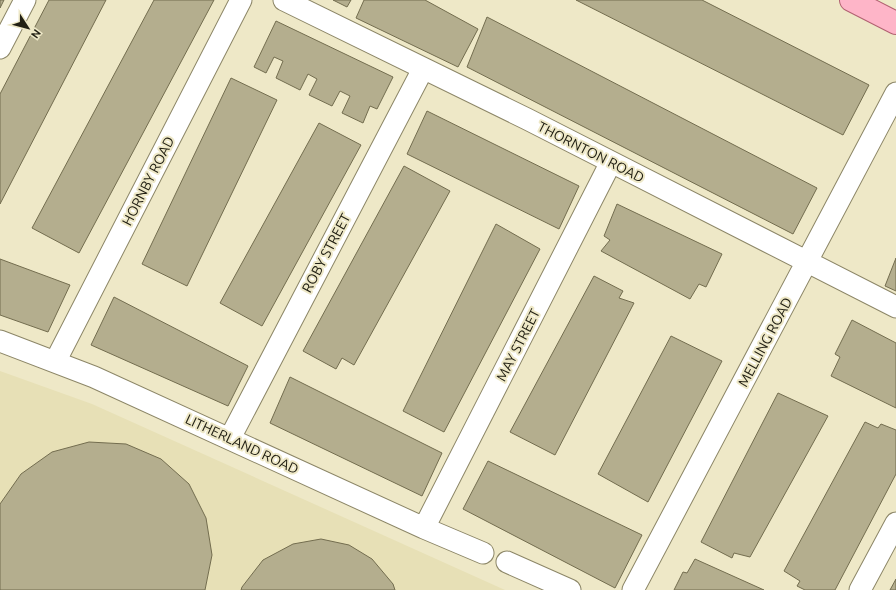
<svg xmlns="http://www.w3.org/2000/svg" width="896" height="590" viewBox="0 0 896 590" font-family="Ubuntu,sans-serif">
<rect width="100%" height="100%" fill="#eee8c7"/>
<path fill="#e7e0b6" d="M 0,371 L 92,404 L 505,590 L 0,590 Z"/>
<path fill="#b4ae8e" stroke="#736d4f" d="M 0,0 L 4,0 L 0,8 Z
M 49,0 L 106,0 L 0,204 L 0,94 Z
M 154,0 L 214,0 L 79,253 L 32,228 Z
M 333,0 L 351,0 L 347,7 Z
M 364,0 L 425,0 L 478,29 L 458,67 L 356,18 Z
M 576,0 L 702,0 L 869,85 L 843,135 Z
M 487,17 L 817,188 L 793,234 L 467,67 Z
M 276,21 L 393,77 L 377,109 L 370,106 L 363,123 L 342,113 L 350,96 L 340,91 L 332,106 L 309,95 L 317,79 L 308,74 L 300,90 L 276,78 L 283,61 L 274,57 L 266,73 L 254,67 Z
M 231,78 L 277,100 L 187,286 L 142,264 Z
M 427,111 L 579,186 L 559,229 L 407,154 Z
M 319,123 L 361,145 L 262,326 L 220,303 Z
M 404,166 L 450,191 L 354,365 L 342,358 L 336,369 L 303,351 Z
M 617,204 L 722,254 L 706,287 L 699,284 L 690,299 L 601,251 L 610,240 L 604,236 Z
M 496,224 L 540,249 L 444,432 L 403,411 Z
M 896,258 L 896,291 L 885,286 Z
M 0,259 L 70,285 L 48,332 L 0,315 Z
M 594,276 L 623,291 L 619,298 L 634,303 L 555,455 L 510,432 Z
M 114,297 L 248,366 L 228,406 L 91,345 Z
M 852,320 L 896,343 L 896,408 L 831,376 L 840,357 L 835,354 Z
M 671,336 L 722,361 L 648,502 L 598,474 Z
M 290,377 L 442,453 L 422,496 L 270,423 Z
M 778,393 L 828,416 L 750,557 L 734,553 L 732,558 L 701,542 Z
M 865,422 L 878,428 L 881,424 L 896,430 L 896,474 L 835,590 L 805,590 L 797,586 L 800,581 L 784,571 Z
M 89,442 L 126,444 L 161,459 L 189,484 L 206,518 L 212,555 L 205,590 L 0,590 L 0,504 L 21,474 L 52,452 Z
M 488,461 L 642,535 L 615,588 L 463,509 Z
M 321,539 L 349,545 L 372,559 L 393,584 L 395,590 L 241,590 L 242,587 L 263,560 L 293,544 Z
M 695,559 L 764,590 L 674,590 L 683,572 L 687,573 Z
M 896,579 L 896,590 L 890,590 Z"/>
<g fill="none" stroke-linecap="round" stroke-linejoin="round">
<g stroke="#8c8667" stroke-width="23">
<path id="minor" d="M 284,0 L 527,119 L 896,307
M 0,48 L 25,0
M 0,341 L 94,377 L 424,528 L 483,553
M 55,362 L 241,0
M 230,438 L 423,69
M 424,528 L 611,162
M 507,562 L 570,590
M 633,590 L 896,93
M 860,590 L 896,523"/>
</g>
<g stroke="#b16171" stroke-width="24">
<path id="primary" d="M 851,0 L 896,23"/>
</g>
<use href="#minor" stroke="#fff" stroke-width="21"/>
<use href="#primary" stroke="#feb5c8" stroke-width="22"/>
</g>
<g text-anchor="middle" stroke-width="4" stroke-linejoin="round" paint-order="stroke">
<g font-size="14" fill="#222014" stroke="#eee8c7">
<text transform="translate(591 152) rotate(27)" y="5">THORNTON ROAD</text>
<text transform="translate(148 181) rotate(-63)" y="5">HORNBY ROAD</text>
<text transform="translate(326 253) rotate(-62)" y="5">ROBY STREET</text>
<text transform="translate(765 342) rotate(-62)" y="5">MELLING ROAD</text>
<text transform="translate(518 345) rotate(-63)" y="5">MAY STREET</text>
<text transform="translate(242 444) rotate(25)" y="5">LITHERLAND ROAD</text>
</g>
</g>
<g transform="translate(28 28) rotate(126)" stroke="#eee8c7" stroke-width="3" paint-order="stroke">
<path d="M0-3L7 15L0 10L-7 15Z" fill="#222014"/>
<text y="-6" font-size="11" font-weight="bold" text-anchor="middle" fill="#222014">N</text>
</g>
</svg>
